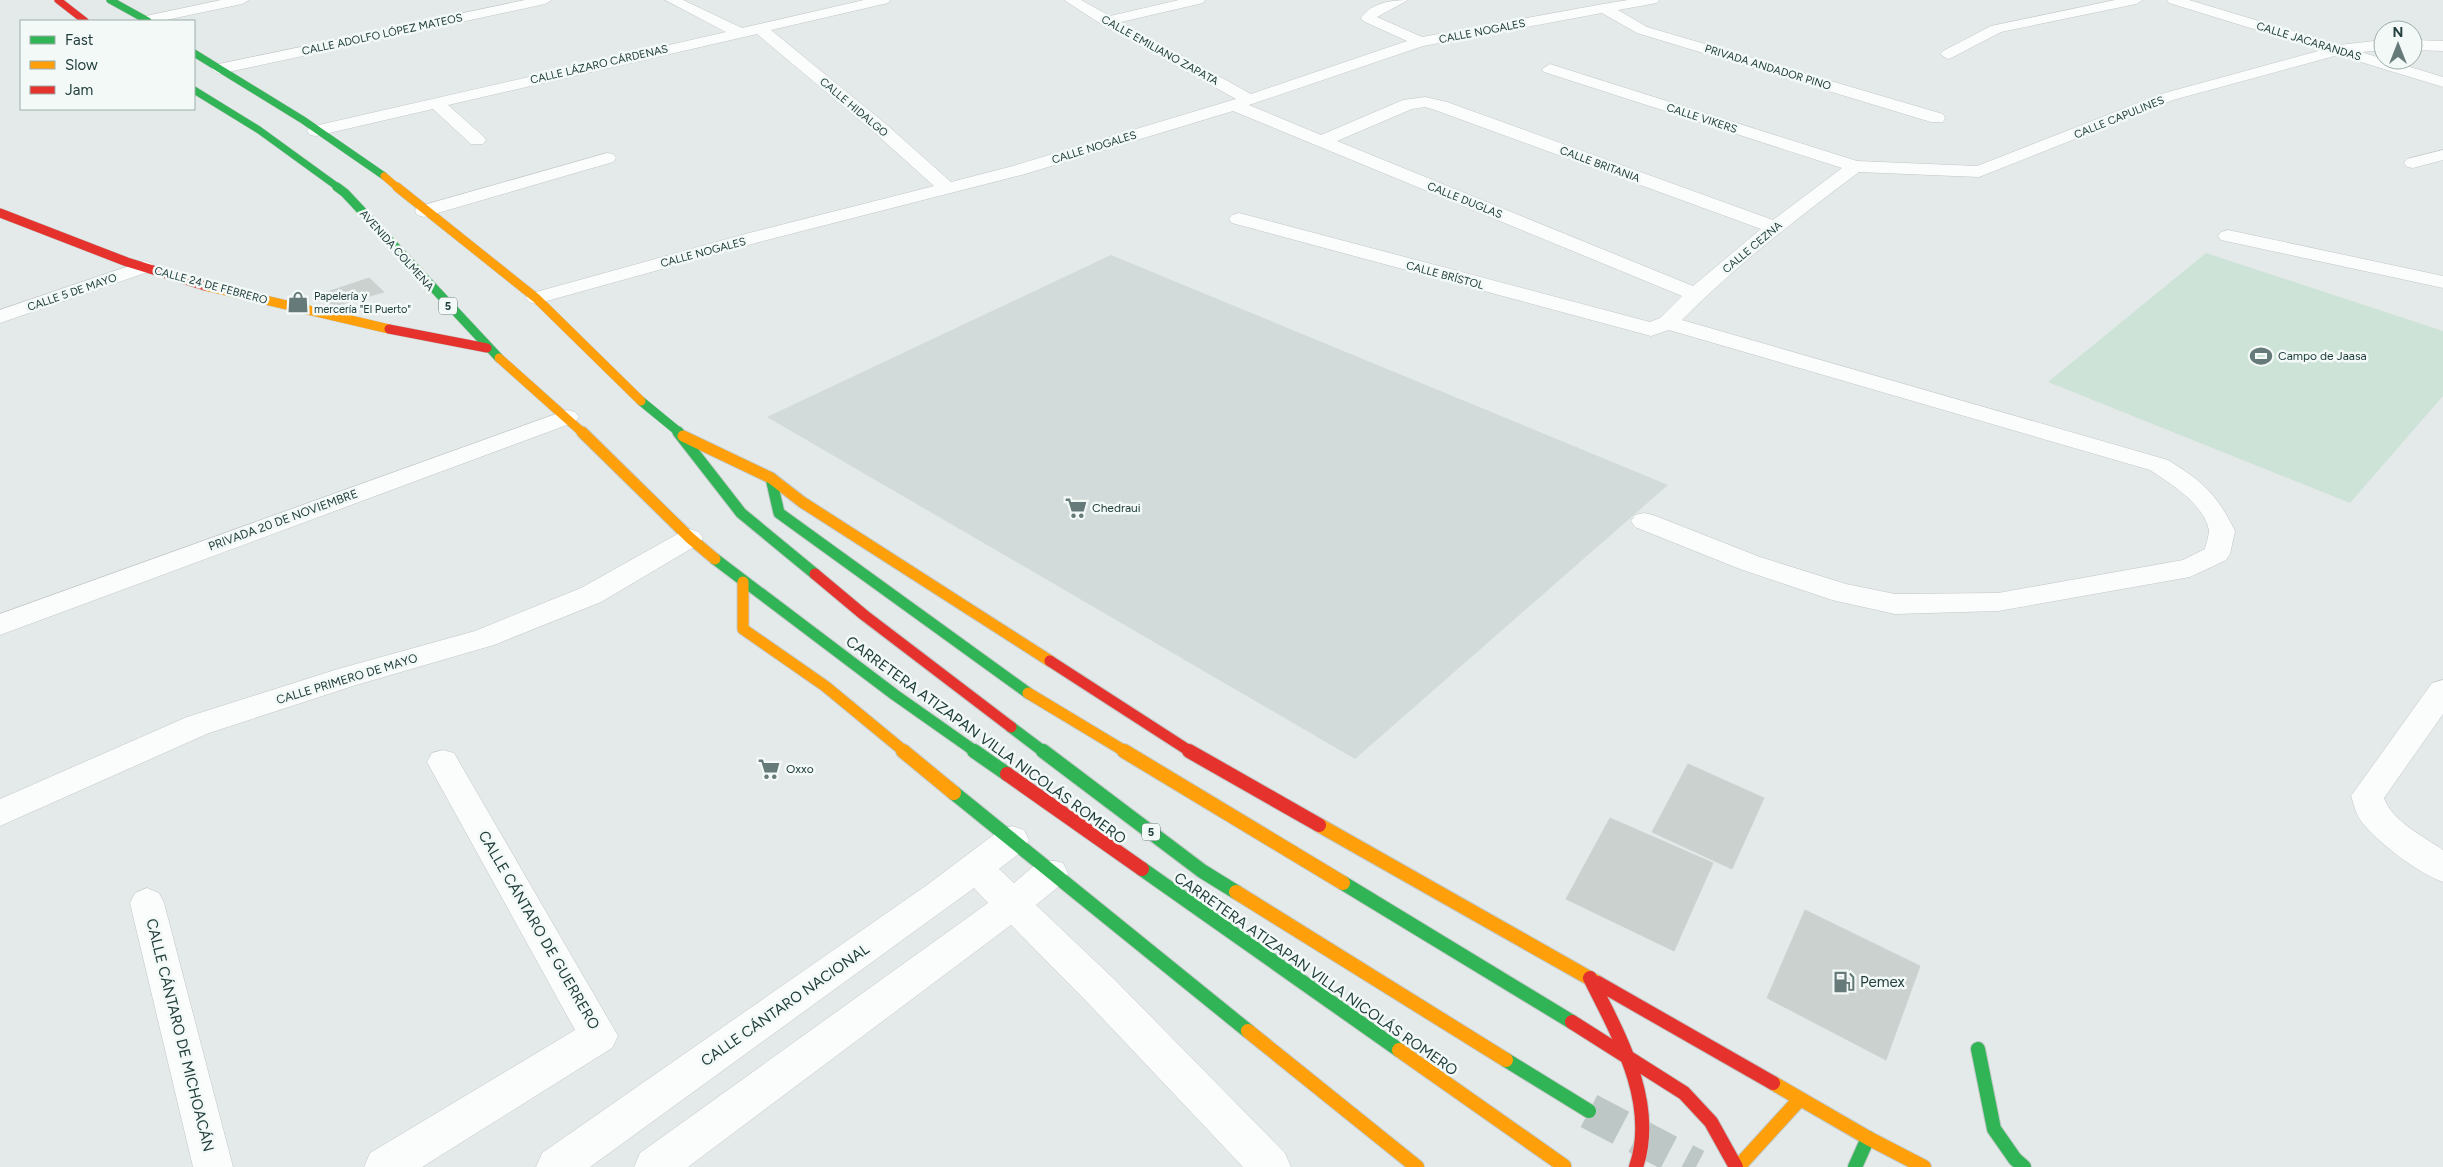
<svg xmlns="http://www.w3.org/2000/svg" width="2443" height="1167" viewBox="0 0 2443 1167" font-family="Figtree,sans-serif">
<rect width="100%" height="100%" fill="#e4eae9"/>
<path fill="#d2dbd9" d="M 1111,255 L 1668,485 L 1355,759 L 767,417 Z"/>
<path fill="#cde3d8" d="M 2206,253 L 2443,331 L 2443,396 L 2350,503 L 2048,382 Z"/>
<path fill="#cbd1cf" stroke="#cdd3d2" d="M 369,278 L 384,292 L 339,305 L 324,303 L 315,296 Z
M 1688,764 L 1764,798 L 1732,869 L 1652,832 Z
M 1610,818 L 1713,863 L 1674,951 L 1566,899 Z
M 1805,910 L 1920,966 L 1886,1060 L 1767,998 Z"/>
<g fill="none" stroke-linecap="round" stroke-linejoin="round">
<path stroke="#bdc8c6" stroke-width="36" stroke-dasharray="36 18" stroke-linecap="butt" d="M 1589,1111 L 1696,1167"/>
<g stroke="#c1c7c6" stroke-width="1">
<path id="street" d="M 221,0 L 249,0 L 242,4 L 161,21 L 139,20 L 146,16 Z
M 525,0 L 552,0 L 545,4 L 219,74 L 211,69 L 219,64 Z
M 665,0 L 683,0 L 742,28 L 864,0 L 890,0 L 888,3 L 771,30 L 887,125 L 951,182 L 1013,166 L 1236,99 L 1101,24 L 1064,0 L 1081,0 L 1110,16 L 1179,0 L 1205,0 L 1203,3 L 1121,22 L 1251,94 L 1407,41 L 1363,21 L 1361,18 C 1371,3 1391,0 1408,0 L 1377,17 L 1422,37 L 1603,4 L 1628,0 L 1659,0 L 1657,3 L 1618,10 L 1647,27 L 1943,114 L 1945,118 L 1943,122 L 1931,122 L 1637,33 L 1602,13 L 1423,46 L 1249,105 L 1321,135 L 1403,100 L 1425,97 L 1447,102 L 1773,220 L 1842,168 L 1544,72 L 1542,69 L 1550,64 L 1556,66 L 1857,161 L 1977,166 L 2161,94 L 2322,50 L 2169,3 L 2167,0 L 2189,0 L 2339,45 L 2383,40 L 2383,50 L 2361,52 L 2443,77 L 2443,87 L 2338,55 L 2173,100 L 1979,177 L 1859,172 C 1798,218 1736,265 1682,320 L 2168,460 C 2203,482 2216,493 2235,531 L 2230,554 L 2226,560 L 2190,577 L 1998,611 L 1895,614 L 1832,600 L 1740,569 L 1635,527 L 1631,521 L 1635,515 L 1644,513 L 1653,515 L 1760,557 L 1846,584 L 1895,594 L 1998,593 L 2183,560 L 2205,549 C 2206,544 2209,536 2209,530 C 2203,503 2171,484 2150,470 L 1669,330 L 1651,336 L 1232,223 L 1229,219 L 1232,215 L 1239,213 L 1650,322 L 1660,318 L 1682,296 L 1233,111 L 1025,174 L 763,241 L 536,304 L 529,302 L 526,298 L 529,294 L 749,233 L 934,186 L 875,133 L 757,34 L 448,105 L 483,136 L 486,140 L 483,144 L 471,144 L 433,109 L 316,136 L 310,135 L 307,131 L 310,127 L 726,32 ZM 1425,107 L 1435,110 L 1761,229 L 1693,286 L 1337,141 L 1412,109 Z
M 2115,0 L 2143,0 L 2136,4 L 2001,32 L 1953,57 L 1948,59 L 1940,54 L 1943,51 L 1991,26 Z
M 2413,40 L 2443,41 L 2443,51 L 2413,50 Z
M 2443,150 L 2443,160 L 2413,168 L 2407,167 L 2404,163 L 2407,159 Z
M 607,153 L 613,154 L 616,158 L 613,162 L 424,217 L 417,215 L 415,211 L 417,207 Z
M 2228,230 L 2443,276 L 2443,288 L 2221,240 L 2218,236 L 2221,232 Z
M 144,261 L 151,263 L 154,267 L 151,271 L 0,323 L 0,310 Z
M 567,410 L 575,412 L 579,417 L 575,422 L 0,635 L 0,614 Z
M 690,529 L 699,532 L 703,538 L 699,544 L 601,602 L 494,645 L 356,685 L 209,733 L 0,826 L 0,799 L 187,717 L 338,669 L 475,631 L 581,588 L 681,532 Z
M 2443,680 L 2443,714 L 2384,798 C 2392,821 2423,836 2443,850 L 2443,882 C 2418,873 2378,843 2361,821 C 2356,814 2354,805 2351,796 L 2432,683 Z
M 443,750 L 454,753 L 618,1036 L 612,1048 L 422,1167 L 364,1167 L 370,1153 L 575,1030 L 427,762 L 432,753 Z
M 1012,826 L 1024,830 L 1029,840 L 1024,850 L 999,869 L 1014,883 C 1031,869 1040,855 1063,863 L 1068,873 L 1063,883 L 1036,905 L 1114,979 L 1285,1153 L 1291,1167 L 1243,1167 L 1088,1003 L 1011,925 L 688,1167 L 634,1167 L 640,1153 L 988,903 L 974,888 L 590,1167 L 536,1167 L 542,1153 L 927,885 L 1000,830 Z
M 147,888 L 159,893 L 164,903 L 233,1167 L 193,1167 L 130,903 L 135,893 Z"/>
</g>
<g stroke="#c0c7c6" stroke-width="8">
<path id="fast-far3" d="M 110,0 L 148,21
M 194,53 L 303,120 L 384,176
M 194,90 L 259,130 L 339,188"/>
</g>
<g stroke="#c0c7c6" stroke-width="10">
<path id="fast-far2" d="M 337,187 L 345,193 L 499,358
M 641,401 L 680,433"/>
</g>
<g stroke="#c0c7c6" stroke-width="13">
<path id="fast-far1" d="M 678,432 L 741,513 L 815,574
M 771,478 L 779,513 L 1028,693
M 715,559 L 895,695 L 976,752
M 1011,727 L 1044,752"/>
</g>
<g stroke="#c0c7c6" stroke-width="16">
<path id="fast" d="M 974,751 L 1007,774
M 1043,751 L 1202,871 L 1236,892
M 954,793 L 1248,1031
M 1142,869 L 1399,1050
M 1343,883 L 1572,1022
M 1978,1049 L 1994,1129 L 2015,1159 L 2024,1167
M 1506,1060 L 1589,1111
M 1855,1167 L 1868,1138"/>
</g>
<g stroke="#c0c7c6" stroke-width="8">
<path id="slow-far3" d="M 384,176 L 398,188"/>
</g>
<g stroke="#c0c7c6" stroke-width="10">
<path id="slow-far2" d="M 397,187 L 536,298 L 641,401
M 205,286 L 389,329
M 499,358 L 583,433"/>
</g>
<g stroke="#c0c7c6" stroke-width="13">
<path id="slow-far1" d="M 582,432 L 690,538 L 715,559
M 683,436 L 771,478 L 802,502 L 1050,661
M 743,582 L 743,629 L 825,686 L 905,752
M 1028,693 L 1126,752"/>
</g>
<g stroke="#c0c7c6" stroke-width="16">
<path id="slow" d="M 903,751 L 954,793
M 1124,751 L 1343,883
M 1319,825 L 1598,983
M 1236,892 L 1506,1060
M 1248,1031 L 1417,1167
M 1399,1050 L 1564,1166
M 1773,1083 L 1868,1138 L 1924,1167
M 1738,1167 L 1800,1099"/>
</g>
<g stroke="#c0c7c6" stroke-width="8">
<path id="jam-far3" d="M 58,0 L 85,21"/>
</g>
<g stroke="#c0c7c6" stroke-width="10">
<path id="jam-far2" d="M 0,213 L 127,262 L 205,286
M 389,329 L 487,348"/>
</g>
<g stroke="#c0c7c6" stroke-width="13">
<path id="jam-far1" d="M 815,574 L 864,615 L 1011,727
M 1050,661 L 1191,752"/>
</g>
<g stroke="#c0c7c6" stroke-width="16">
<path id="jam" d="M 1189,751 L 1319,825
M 1007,774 L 1142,869
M 1590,978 C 1618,1034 1658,1103 1636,1167
M 1598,983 L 1773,1083
M 1572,1022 L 1684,1093 L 1711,1122 L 1736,1167"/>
</g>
<use href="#street" fill="#fbfcfc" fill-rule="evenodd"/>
<use href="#fast-far3" stroke="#30b455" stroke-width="7"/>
<use href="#fast-far2" stroke="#30b455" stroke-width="9"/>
<use href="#fast-far1" stroke="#30b455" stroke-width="11"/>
<use href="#fast" stroke="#30b455" stroke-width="14"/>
<use href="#slow-far3" stroke="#ff9f0a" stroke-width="7"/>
<use href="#slow-far2" stroke="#ff9f0a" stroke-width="9"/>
<use href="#slow-far1" stroke="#ff9f0a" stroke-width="11"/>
<use href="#slow" stroke="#ff9f0a" stroke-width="14"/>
<use href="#jam-far3" stroke="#e5322d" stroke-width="7"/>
<use href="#jam-far2" stroke="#e5322d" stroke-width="9"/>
<use href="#jam-far1" stroke="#e5322d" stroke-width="11"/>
<use href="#jam" stroke="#e5322d" stroke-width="14"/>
</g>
<defs>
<g id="shop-bare" transform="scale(1.725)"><path d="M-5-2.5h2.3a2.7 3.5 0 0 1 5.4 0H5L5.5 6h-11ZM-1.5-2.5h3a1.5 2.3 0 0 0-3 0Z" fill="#657a79" stroke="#f2f9f7" stroke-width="2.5" paint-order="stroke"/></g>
<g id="stadium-bare" transform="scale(1.725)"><path d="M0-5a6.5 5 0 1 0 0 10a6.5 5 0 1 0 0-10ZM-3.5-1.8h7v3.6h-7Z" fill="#657a79" stroke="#f2f9f7" stroke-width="2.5" paint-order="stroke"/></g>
<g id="supermarket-bare" transform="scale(1.725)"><path d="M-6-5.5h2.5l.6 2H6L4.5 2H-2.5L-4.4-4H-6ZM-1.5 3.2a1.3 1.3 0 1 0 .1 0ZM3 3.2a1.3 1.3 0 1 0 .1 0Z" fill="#657a79" stroke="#f2f9f7" stroke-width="2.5" paint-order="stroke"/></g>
<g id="fuel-bare" transform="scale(1.725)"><path d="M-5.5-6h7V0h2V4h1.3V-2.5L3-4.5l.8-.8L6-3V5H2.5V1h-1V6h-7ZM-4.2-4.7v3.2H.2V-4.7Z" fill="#657a79" stroke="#f2f9f7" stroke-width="2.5" paint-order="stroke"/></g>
</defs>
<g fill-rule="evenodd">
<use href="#shop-bare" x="298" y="302"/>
<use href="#stadium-bare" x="2261" y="356"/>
<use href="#supermarket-bare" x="1076" y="508"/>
<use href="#supermarket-bare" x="769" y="769"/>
<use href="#fuel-bare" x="1844" y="982"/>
</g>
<g text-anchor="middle" stroke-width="5" stroke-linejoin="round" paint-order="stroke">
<g font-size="11" fill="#213e3c" stroke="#f2f9f7">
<text transform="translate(1482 31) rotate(-11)" y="4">CALLE NOGALES</text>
<text transform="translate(382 34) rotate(-12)" y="4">CALLE ADOLFO LÓPEZ MATEOS</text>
<text transform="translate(2309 41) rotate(17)" y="4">CALLE JACARANDAS</text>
<text transform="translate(1160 50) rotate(29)" y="4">CALLE EMILIANO ZAPATA</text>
<text transform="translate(599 64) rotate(-13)" y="4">CALLE LÁZARO CÁRDENAS</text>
<text transform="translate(1768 67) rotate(17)" y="4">PRIVADA ANDADOR PINO</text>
<text transform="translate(854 107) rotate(40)" y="4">CALLE HIDALGO</text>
<text transform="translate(2119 117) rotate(-22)" y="4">CALLE CAPULINES</text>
<text transform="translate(1702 118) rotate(18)" y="4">CALLE VIKERS</text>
<text transform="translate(1094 147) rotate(-17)" y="4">CALLE NOGALES</text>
<text transform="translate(1600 164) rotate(20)" y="4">CALLE BRITANIA</text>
<text transform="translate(1465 200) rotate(22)" y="4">CALLE DUGLAS</text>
<text transform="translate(1752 247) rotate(-40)" y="4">CALLE CEZNA</text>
<text transform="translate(397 250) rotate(48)" y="4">AVENIDA COLMENA</text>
<text transform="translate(703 252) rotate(-15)" y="4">CALLE NOGALES</text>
<text transform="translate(1445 275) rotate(15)" y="4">CALLE BRÍSTOL</text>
<text transform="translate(211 285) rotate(15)" y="4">CALLE 24 DE FEBRERO</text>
<text transform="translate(72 292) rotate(-19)" y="4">CALLE 5 DE MAYO</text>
</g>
<g font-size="11" fill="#213e3c" stroke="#f2f9f7" text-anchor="start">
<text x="314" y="300">Papelería y<tspan x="314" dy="13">mercería "El Puerto"</tspan></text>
</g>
<g fill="#f2f9f7" stroke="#607674" stroke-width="1">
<rect x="439" y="297.5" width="18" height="17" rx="4"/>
<rect x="1142" y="823.5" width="18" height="17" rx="4"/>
</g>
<g font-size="11" font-weight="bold" fill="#213e3c">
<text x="448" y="310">5</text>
<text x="1151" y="836">5</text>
</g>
<g font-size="12" fill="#213e3c" stroke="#f2f9f7" text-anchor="start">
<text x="2278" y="360">Campo de Jaasa</text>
<text x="1092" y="512">Chedraui</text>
<text x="786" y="773">Oxxo</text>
</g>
<g font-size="12" fill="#213e3c" stroke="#f2f9f7">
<text transform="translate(283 520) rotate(-20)" y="4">PRIVADA 20 DE NOVIEMBRE</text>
<text transform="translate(347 679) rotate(-17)" y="4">CALLE PRIMERO DE MAYO</text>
</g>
<g font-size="15" fill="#213e3c" stroke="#f2f9f7">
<text transform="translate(986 740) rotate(36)" y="5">CARRETERA ATIZAPAN VILLA NICOLÁS ROMERO</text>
<text transform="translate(539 930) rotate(60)" y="5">CALLE CÁNTARO DE GUERRERO</text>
<text transform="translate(1316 974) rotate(35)" y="5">CARRETERA ATIZAPAN VILLA NICOLÁS ROMERO</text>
<text transform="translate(785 1005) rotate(-35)" y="5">CALLE CÁNTARO NACIONAL</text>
<text transform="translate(180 1035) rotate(76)" y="5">CALLE CÁNTARO DE MICHOACÁN</text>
</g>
<g font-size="15" fill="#213e3c" stroke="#f2f9f7" text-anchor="start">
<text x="1860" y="987">Pemex</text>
</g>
</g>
<rect x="20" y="20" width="175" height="90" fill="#f2f9f7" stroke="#9eaeac"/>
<rect x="30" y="36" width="25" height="8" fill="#30b455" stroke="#9eaeac"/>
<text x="65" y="45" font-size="15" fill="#213e3c">Fast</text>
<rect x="30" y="61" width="25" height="8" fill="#ff9f0a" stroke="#9eaeac"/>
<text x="65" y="70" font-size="15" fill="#213e3c">Slow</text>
<rect x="30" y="86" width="25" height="8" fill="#e5322d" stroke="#9eaeac"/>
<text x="65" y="95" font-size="15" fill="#213e3c">Jam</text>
<g transform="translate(2398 45)"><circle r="24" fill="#f2f9f7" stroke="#9eaeac"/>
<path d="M0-4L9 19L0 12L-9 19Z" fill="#657a79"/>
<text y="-8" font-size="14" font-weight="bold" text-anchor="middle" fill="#213e3c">N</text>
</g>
</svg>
